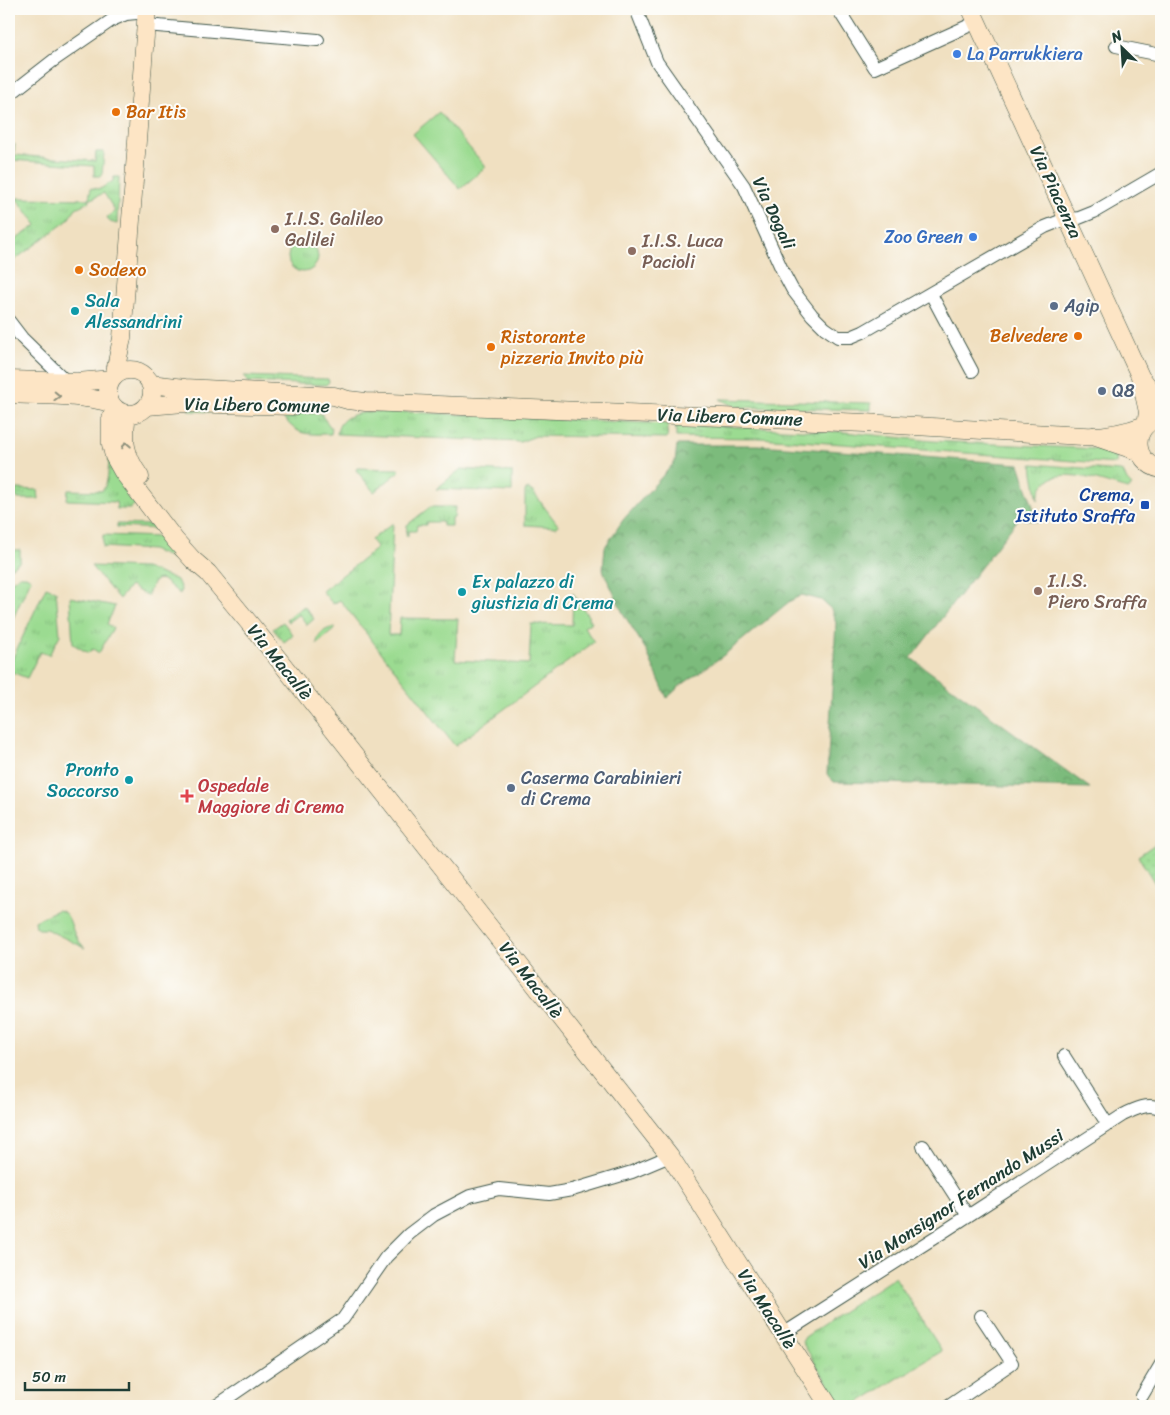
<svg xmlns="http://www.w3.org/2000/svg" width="1170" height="1415" viewBox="0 0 1170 1415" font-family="Sriracha,sans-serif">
<defs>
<pattern id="grass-tufts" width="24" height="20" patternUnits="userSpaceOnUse" patternTransform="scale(1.25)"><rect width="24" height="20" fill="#9bdb91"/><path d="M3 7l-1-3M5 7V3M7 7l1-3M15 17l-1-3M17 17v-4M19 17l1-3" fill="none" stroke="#85bd7e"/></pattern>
<pattern id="forest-crowns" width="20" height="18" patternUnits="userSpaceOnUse" patternTransform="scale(1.25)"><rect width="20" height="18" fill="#7cbb7b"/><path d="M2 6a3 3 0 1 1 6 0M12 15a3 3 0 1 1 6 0" fill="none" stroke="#659966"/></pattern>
<pattern id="garden-dots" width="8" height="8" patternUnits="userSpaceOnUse" patternTransform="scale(1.25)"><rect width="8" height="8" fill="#9bdb91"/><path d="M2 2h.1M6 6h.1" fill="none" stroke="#85bd7e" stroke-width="1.8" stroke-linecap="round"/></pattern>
</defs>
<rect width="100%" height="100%" fill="#fdfcf7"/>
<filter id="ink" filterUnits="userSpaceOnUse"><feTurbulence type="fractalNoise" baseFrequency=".02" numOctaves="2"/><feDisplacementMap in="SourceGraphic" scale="10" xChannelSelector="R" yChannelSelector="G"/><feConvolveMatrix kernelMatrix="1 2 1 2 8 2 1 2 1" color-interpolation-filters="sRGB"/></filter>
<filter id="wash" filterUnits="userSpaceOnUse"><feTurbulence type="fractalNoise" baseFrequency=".0096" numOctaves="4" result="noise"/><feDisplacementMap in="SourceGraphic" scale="20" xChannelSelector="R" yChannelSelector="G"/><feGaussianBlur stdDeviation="1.12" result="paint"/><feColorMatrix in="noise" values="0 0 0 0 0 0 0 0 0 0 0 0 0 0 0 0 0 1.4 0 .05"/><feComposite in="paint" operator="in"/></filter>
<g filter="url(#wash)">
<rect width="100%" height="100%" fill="#f0e0c1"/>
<path fill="url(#grass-tufts)" stroke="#5d8c62" d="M 15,144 L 14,155 L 95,161 L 96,152 L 104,152 L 102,176 L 94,176 L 94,166 L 11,160 L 9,158 L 9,149 Z
M 114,177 L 119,177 L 117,224 L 110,222 L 107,217 L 115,211 L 104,193 L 91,199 L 89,198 L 91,188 L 100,189 L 113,181 Z
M 16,198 L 89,199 L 90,201 L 76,208 L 67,221 L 13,261 L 10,307 L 9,244 L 37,225 Z
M288 257a15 15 0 1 1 30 0a15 15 0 1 1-30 0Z
M 244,376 L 328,379 L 329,382 L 326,385 L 248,382 Z
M 720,399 L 871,403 L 871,410 L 735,407 Z
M 189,408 L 322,414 L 322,416 L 332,429 L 331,434 C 305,434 299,437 281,415 L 189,411 Z
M 382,411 L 668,424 L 667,438 L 536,436 L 520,442 L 337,434 C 339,412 364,413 382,411 Z
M 676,424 L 845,432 L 932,441 L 1117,450 L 1116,464 L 760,438 L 676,437 Z
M 109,459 L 137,502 L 130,509 L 117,509 L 116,502 L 67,500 L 68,490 L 102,491 C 109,483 108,469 109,459 Z
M 1032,464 L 1120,471 L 1123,472 L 1127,481 L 1132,486 L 1128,489 C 1102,483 1043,456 1038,500 L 1033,473 Z
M 357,468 L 398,469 L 400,471 L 374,492 L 356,470 Z
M 461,469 L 512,472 L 512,492 L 436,489 Z
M 17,489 L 38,490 L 39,499 L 18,499 L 14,494 Z
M 528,489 L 533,492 L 558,525 L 557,527 L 525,525 L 525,491 Z
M 430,507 L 455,507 L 454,518 L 451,518 L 451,526 L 443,526 L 443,522 L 426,522 L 426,525 L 417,525 L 416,531 L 408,531 L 408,536 L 406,536 L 407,525 Z
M 393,523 L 388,635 L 399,635 L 400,618 L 458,619 L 455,660 L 529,664 L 531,624 L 572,625 L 573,593 L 592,622 L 584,627 L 594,642 L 455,746 L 340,600 L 333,604 L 322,591 L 377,548 L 371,540 Z
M 117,524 L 153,525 L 162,529 L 117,527 Z
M 103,535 L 160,537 L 177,557 L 174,559 L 152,550 L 103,547 Z
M 9,550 L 20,550 L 20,561 L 9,569 Z
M 91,566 L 145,568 L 177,580 L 181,589 L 180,594 L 163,580 L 158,579 L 153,583 L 147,596 L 130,586 L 119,599 Z
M 19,576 L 26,576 L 31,579 L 9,627 L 9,583 Z
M 46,587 L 56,591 L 60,635 L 49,655 L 40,652 L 27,678 L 9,671 L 9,666 Z
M 70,597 L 115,606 L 107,624 L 113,628 L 99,653 L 93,649 L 88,653 L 73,644 Z
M 304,606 L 314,619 L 307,625 L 299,614 L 288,622 L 286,619 Z
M 283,622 L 293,635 L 284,642 L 273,629 Z
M 331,628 L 336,628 L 317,644 C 317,635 323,630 331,628 Z
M 57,910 C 70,911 70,925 75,935 C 78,940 81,944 85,948 L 46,929 L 39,929 L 36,927 L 35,921 Z
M 895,1277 L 942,1351 L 853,1406 L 842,1406 L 802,1342 L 805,1337 Z"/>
<path fill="url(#forest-crowns)" stroke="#4e7c58" d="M 677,445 L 758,445 L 1019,464 L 1038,522 L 1019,518 L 911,658 L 1090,788 L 834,782 L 827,774 L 836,623 L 831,609 L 821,600 L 802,595 L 790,601 L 724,655 L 680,686 L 667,698 L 646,650 L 623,613 L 603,570 L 605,547 L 623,520 L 675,462 Z"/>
<path fill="url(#garden-dots)" stroke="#5d8c62" d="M 1161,840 L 1161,893 L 1138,856 Z"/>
<path fill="#9bdb91" stroke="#5d8c62" d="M 439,112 L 486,167 L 460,189 L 413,134 Z"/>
</g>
<g filter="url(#ink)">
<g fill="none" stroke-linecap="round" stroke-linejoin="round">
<g stroke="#3e5549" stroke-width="14">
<path id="street" d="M 636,9 L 657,62 L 744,186 L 783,272 L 792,289 L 812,315 L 825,328 L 838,337 L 851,337 L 863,332 L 1045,227 L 1060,221 L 1079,218 L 1094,212 L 1161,173
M 838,9 L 875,68 L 977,22
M 146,25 L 318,40
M 1116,46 L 1161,55
M 9,95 L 54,60 L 112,20 L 126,14 L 147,12
M 931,294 L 972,371
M 9,321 L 22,338 L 66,381
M 1064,1056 L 1108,1125
M 923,1146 L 968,1216
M 783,1334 L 937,1236 L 1123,1115 C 1135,1109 1149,1102 1161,1109
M 1142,1396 L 1161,1364
M 216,1406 L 343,1319 L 386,1257 L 409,1234 L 434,1215 L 470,1196 L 499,1189 L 549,1194 L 572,1190 L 632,1172 L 670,1156
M 949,1406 L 1012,1363 L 981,1316"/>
</g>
<g stroke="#3e5549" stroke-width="19">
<path id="secondary" d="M 971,9 L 1140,376 L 1148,412 L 1146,425
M108 392a22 22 0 1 1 44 0a22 22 0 1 1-44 0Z
M 114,377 L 122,338 L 147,9
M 9,380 L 77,382 L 112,379
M 1143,380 L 1161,403
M 150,384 L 185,388 L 334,396 L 348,400 L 366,402 L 865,423 L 1083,436 C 1103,437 1127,432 1146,425
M 9,394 C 42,396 78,394 111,403
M 147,406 L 184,403 L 293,406
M 115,408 L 111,419 L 111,444 L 114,456 L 123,472 L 175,540 L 193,560 L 208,573 L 264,641 L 670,1156 L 829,1406
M 127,414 C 123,441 124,454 140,477
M 1161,418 C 1131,423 1131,463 1161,469
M 1093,436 L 1140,452"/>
</g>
<use href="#street" stroke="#fff" stroke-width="12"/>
<use href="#secondary" stroke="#fde5c5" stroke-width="18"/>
</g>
<defs><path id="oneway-chevron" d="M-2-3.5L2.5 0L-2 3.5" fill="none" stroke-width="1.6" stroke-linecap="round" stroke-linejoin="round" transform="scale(1.25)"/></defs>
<g stroke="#8e917c">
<use href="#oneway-chevron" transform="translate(57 396) rotate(2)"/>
<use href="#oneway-chevron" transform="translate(126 445) rotate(-101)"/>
</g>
</g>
<g fill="#3f7fe0" stroke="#fdfcf7" stroke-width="2">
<circle cx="957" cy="54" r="5"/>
<circle cx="973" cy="237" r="5"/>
</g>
<g fill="#e8710a" stroke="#fdfcf7" stroke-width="2">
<circle cx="116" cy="112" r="5"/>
<circle cx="79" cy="270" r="5"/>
<circle cx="1078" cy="336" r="5"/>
<circle cx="491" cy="347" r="5"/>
</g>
<g fill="#8d6e63" stroke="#fdfcf7" stroke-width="2">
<circle cx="275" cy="229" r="5"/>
<circle cx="632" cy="251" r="5"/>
<circle cx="1038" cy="591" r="5"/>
</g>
<g fill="#5c6f8a" stroke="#fdfcf7" stroke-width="2">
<circle cx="1054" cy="306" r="5"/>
<circle cx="1102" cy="391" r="5"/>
<circle cx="511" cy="788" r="5"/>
</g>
<g fill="#0f9aa8" stroke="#fdfcf7" stroke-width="2">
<circle cx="75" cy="311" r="5"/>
<circle cx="462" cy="592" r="5"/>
<circle cx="129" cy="780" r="5"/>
</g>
<rect fill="#1a4fb4" stroke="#fdfcf7" stroke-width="2" x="1140" y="500" width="10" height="10" rx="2.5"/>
<path fill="#e0444e" stroke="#fdfcf7" stroke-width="2" d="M184.5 788.5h5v5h5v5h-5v5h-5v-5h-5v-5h5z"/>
<g text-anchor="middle" stroke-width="4" stroke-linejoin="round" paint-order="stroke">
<g font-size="18" fill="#366cbe" stroke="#fdfcf7" text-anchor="start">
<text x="967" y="60">La Parrukkiera</text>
<text x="963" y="243" text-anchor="end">Zoo Green</text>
</g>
<g font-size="18" fill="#c56008" stroke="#fdfcf7" text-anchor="start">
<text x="126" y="118">Bar Itis</text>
<text x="89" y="276">Sodexo</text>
<text x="1068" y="342" text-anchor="end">Belvedere</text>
<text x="501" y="343">Ristorante<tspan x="501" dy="21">pizzeria Invito più</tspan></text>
</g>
<g font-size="18" fill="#1f3d34" stroke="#fdfcf7">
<text transform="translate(1056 192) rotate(65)" y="6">Via Piacenza</text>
<text transform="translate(774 213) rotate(65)" y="6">Via Dogali</text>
<text transform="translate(257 405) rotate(1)" y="6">Via Libero Comune</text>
<text transform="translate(730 417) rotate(2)" y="6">Via Libero Comune</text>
<text transform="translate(280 662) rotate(51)" y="6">Via Macallè</text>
<text transform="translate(531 980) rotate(52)" y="6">Via Macallè</text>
<text transform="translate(961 1199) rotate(-33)" y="6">Via Monsignor Fernando Mussi</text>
<text transform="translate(767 1309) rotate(57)" y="6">Via Macallè</text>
</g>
<g font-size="18" fill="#785e54" stroke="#fdfcf7" text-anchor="start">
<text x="285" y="225">I.I.S. Galileo<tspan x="285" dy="21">Galilei</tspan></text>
<text x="642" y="247">I.I.S. Luca<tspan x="642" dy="21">Pacioli</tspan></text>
<text x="1048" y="587">I.I.S.<tspan x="1048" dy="21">Piero Sraffa</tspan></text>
</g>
<g font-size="18" fill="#0d838f" stroke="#fdfcf7" text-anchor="start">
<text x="85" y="307">Sala<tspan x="85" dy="21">Alessandrini</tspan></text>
<text x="472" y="588">Ex palazzo di<tspan x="472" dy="21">giustizia di Crema</tspan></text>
<text x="119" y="776" text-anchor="end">Pronto<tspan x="119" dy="21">Soccorso</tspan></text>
</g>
<g font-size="18" fill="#4e5e75" stroke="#fdfcf7" text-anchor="start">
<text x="1064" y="312">Agip</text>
<text x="1112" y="397">Q8</text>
<text x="521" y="784">Caserma Carabinieri<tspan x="521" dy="21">di Crema</tspan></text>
</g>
<g font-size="18" fill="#164399" stroke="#fdfcf7" text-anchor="end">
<text x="1135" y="501">Crema,<tspan x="1135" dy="21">Istituto Sraffa</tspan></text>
</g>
<g font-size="18" fill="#be3a42" stroke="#fdfcf7" text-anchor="start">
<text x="198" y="792">Ospedale<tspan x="198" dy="21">Maggiore di Crema</tspan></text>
</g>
</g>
<rect width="1170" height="1415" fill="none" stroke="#fdfcf7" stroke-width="30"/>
<g transform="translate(1122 48) rotate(335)" stroke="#fdfcf7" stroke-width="4" paint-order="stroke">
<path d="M0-4L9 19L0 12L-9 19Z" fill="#1f3d34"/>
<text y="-8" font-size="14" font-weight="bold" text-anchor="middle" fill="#1f3d34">N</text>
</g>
<path d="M25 1382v8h104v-8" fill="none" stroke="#1f3d34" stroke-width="2.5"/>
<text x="32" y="1382" font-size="15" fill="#1f3d34" stroke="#fdfcf7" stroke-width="4" paint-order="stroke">50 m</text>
</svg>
